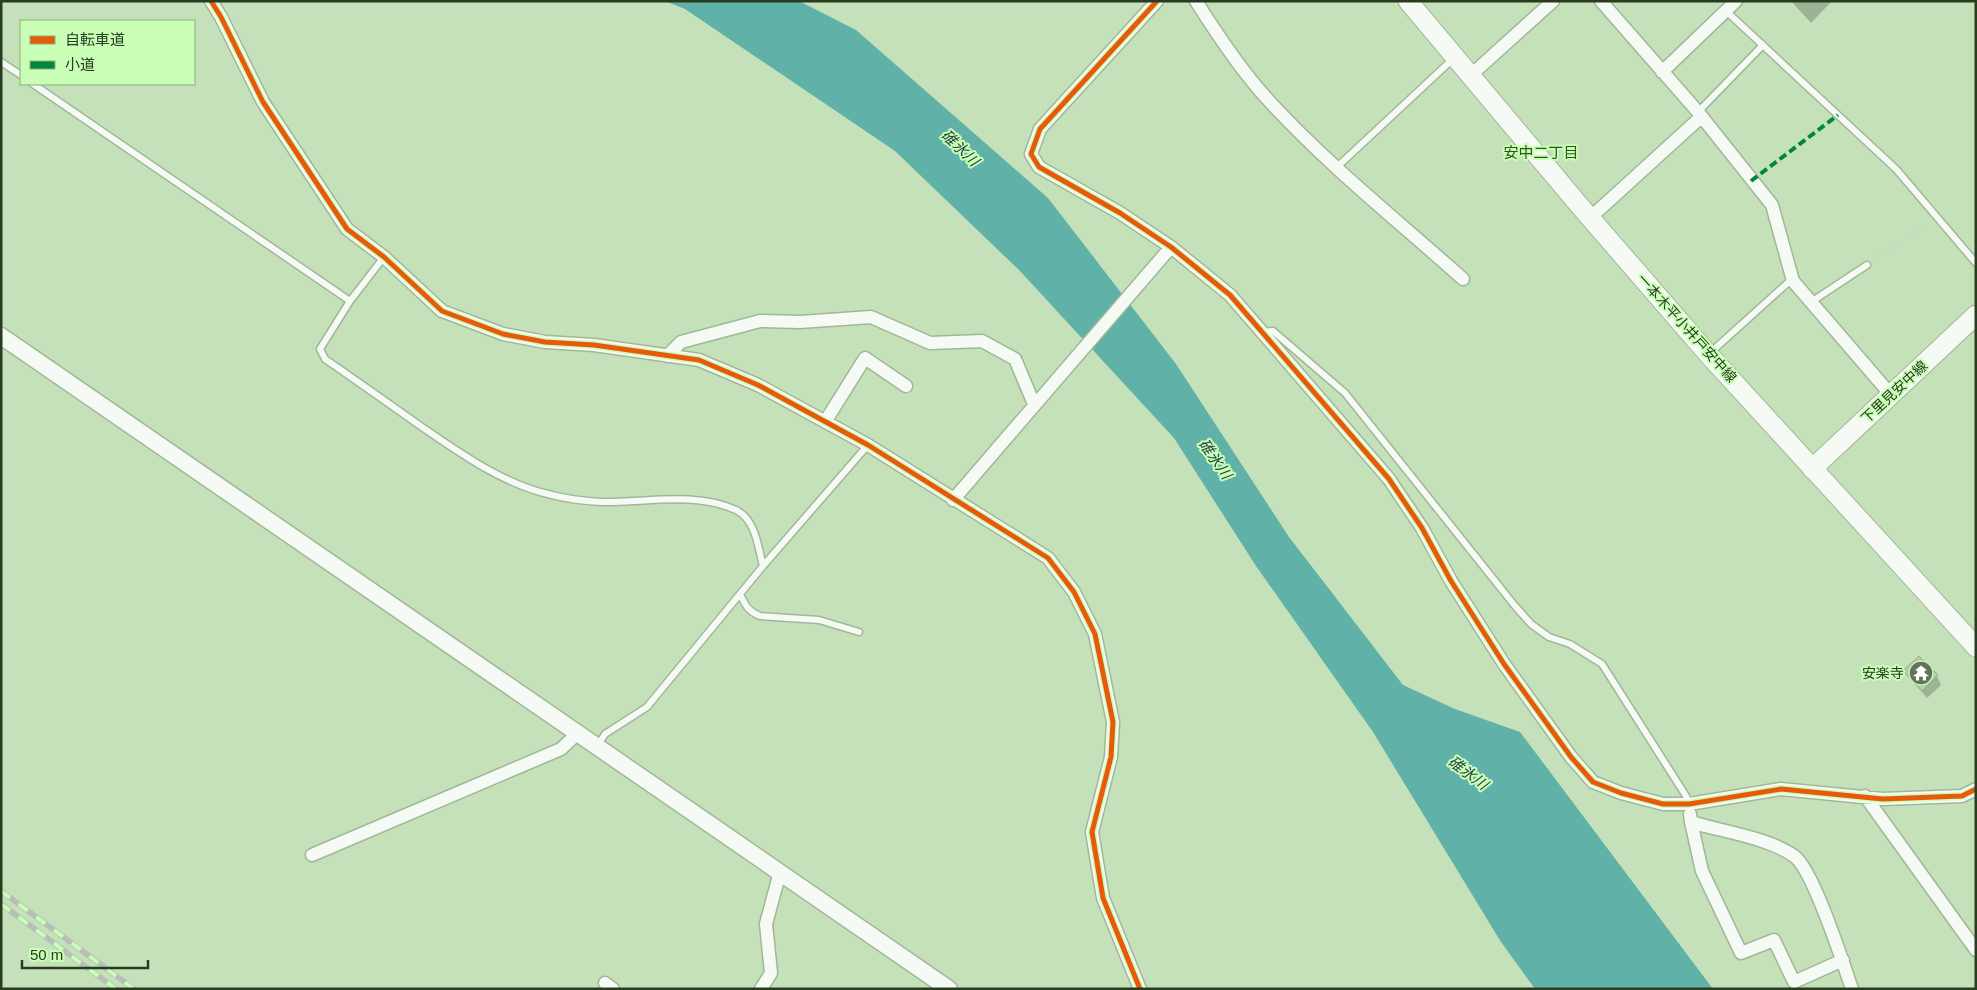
<svg xmlns="http://www.w3.org/2000/svg" width="1977" height="990" viewBox="0 0 1977 990" font-family="Arial,'Noto Sans JP',sans-serif">
<rect width="100%" height="100%" fill="#c5e1ba"/>
<path fill="#60b1a7" d="M 665,1 L 799,1 L 856,30 L 1048,198 L 1176,364 L 1289,537 L 1403,685 L 1455,709 L 1520,732 L 1713,989 L 1535,989 L 1501,942 L 1373,732 L 1256,566 L 1174,438 L 1020,271 L 895,151 L 685,9 Z"/>
<path fill="#0003" d="M 1791,1 L 1832,1 L 1811,23 Z
M 1905,672 L 1937,676 L 1941,685 L 1927,698 Z"/>
<path fill="#bbcbaa" stroke="#98a887" d="M 1919,656 L 1938,675 L 1922,691 L 1903,671 Z"/>
<g fill="none" stroke-linecap="round" stroke-linejoin="round">
<g stroke="#a1b798" stroke-width="9">
<path id="service" d="M 1726,11 L 1896,169 L 1976,263
M 1,62 L 21,75
M 33,84 L 350,301
M 1698,112 L 1763,45
M 1337,167 L 1454,58
M 384,257 L 350,301 L 320,349 L 325,359 C 357,381 388,403 419,425 C 460,453 502,484 552,495 C 567,499 585,501 601,502 C 644,503 694,491 736,510 C 756,520 758,547 763,566
M 1811,302 L 1867,265
M 1264,332 L 1273,331 L 1345,393 L 1515,606 L 1531,624 L 1549,637 L 1570,644 L 1602,664 L 1686,796 L 1689,804
M 1710,353 L 1792,279
M 740,594 C 745,605 748,611 760,616 L 819,620 L 859,632
M 598,745 L 605,734 L 647,707 L 763,566 L 868,445"/>
</g>
<g stroke="#a1b798" stroke-width="15">
<path id="minor" d="M 211,1 L 221,17 L 263,102 L 347,229 L 384,257 L 442,311 L 503,334 L 545,342 L 594,345 L 699,360 L 758,385 L 868,445 L 1048,558 L 1074,592 L 1095,634 L 1113,722 L 1111,757 L 1092,832 L 1103,898 L 1140,989
M 1157,1 L 1040,129 L 1031,154 L 1039,167 L 1120,213 L 1171,247 L 1230,295 L 1389,479 L 1422,528 L 1451,581 L 1504,664 L 1571,757 L 1593,782 L 1621,793 L 1663,804 L 1689,804 L 1781,789 L 1883,799 L 1962,796 L 1976,789
M 1196,1 C 1218,36 1242,72 1270,102 C 1329,166 1398,221 1463,279
M 1601,1 L 1698,112 L 1772,205 L 1793,281 L 1891,395
M 1662,72 L 1736,1
M 1470,76 L 1553,1
M 1590,218 L 1701,117
M 667,356 L 681,342 L 760,321 L 800,322 L 871,317 L 930,343 L 982,341 L 1015,359 L 1034,404
M 825,422 L 865,358 L 906,386
M 953,500 L 1171,247
M 1865,796 L 1976,950
M 1690,814 L 1691,822 C 1723,832 1767,837 1794,856 C 1813,869 1843,963 1852,989
M 1691,822 L 1702,871 L 1741,953 L 1774,940 L 1794,982 L 1843,960
M 312,855 L 561,749 L 579,732
M 605,983 L 613,989
M 761,989 L 771,973 L 766,924 L 780,872"/>
</g>
<g stroke="#a1b798" stroke-width="19">
<path id="tertiary" d="M 1,336 L 949,989"/>
</g>
<g stroke="#a1b798" stroke-width="21">
<path id="secondary" d="M 1408,1 L 1579,205 L 1708,354 L 1976,647
M 1812,469 L 1976,315"/>
</g>
<path stroke="#c9d3c6" stroke-width="3" stroke-dasharray="1 4" stroke-linecap="butt" d="M 1875,259 L 1928,223"/>
<use href="#service" stroke="#f6faf5" stroke-width="6"/>
<use href="#minor" stroke="#f6faf5" stroke-width="12"/>
<use href="#tertiary" stroke="#f6faf5" stroke-width="16"/>
<use href="#secondary" stroke="#f6faf5" stroke-width="19"/>
<g stroke="#b8bfb6" stroke-width="5.5">
<path id="rail" d="M 1,891 L 134,989
M 1,904 L 116,989"/>
</g>
<use href="#rail" stroke="#c9feb7" stroke-width="4" stroke-dasharray="11" stroke-linecap="butt"/>
<path stroke="#00873e" stroke-width="4" stroke-dasharray="8 4" stroke-linecap="butt" d="M 1751,181 L 1838,115"/>
<g stroke="#c9feb7" stroke-width="8">
<path id="cycleway" d="M 211,1 L 221,17 L 263,102 L 347,229 L 384,257 L 442,311 L 503,334 L 545,342 L 594,345 L 699,360 L 758,385 L 868,445 L 1048,558 L 1074,592 L 1095,634 L 1113,722 L 1111,757 L 1092,832 L 1103,898 L 1140,989
M 1157,1 L 1040,129 L 1031,154 L 1039,167 L 1120,213 L 1171,247 L 1230,295 L 1389,479 L 1422,528 L 1451,581 L 1504,664 L 1571,757 L 1593,782 L 1621,793 L 1663,804 L 1689,804 L 1781,789 L 1883,799 L 1962,796 L 1976,789"/>
</g>
<use href="#cycleway" stroke="#e8590c" stroke-width="5"/>
</g>
<defs>
<g id="temple-disc" transform="scale(1.25)"><circle r="9.5" fill="#5f7656" stroke="#c9feb7"/><path d="M0-6L5-2H3V0L6.5 2.5H4V6H1.5V3h-3V6H-4V2.5H-6.5L-3 0V-2H-5Z" fill="#fff"/></g>
</defs>
<g fill-rule="evenodd">
<use href="#temple-disc" x="1921" y="673"/>
</g>
<g text-anchor="middle" stroke-width="4" stroke-linejoin="round" paint-order="stroke">
<g font-size="14" fill="#283c20" stroke="#c9feb7">
<text transform="translate(1687 328) rotate(48)" y="5">一本木平小井戸安中線</text>
<text transform="translate(1894 392) rotate(-43)" y="5">下里見安中線</text>
</g>
<g font-size="14" fill="#283c20" stroke="#c9feb7" text-anchor="end">
<text x="1904" y="678">安楽寺</text>
</g>
<g font-size="15" font-style="italic" fill="#264545" stroke="#c9feb7">
<text transform="translate(960 148) rotate(44)" y="5">碓氷川</text>
<text transform="translate(1215 459) rotate(55)" y="5">碓氷川</text>
<text transform="translate(1468 773) rotate(37)" y="5">碓氷川</text>
</g>
<g font-size="15" fill="#2a5816" stroke="#c9feb7">
<text x="1541" y="158">安中二丁目</text>
</g>
</g>
<rect width="1977" height="990" fill="none" stroke="#283c20" stroke-width="5"/>
<rect x="20" y="20" width="175" height="65" fill="#c9feb7" stroke="#89b07b"/>
<rect x="30" y="36" width="25" height="8" fill="#e8590c" stroke="#89b07b"/>
<text x="65" y="45" font-size="15" fill="#283c20">自転車道</text>
<rect x="30" y="61" width="25" height="8" fill="#00873e" stroke="#89b07b"/>
<text x="65" y="70" font-size="15" fill="#283c20">小道</text>
<path d="M22 960v8h126v-8" fill="none" stroke="#283c20" stroke-width="2.5"/>
<text x="30" y="960" font-size="15" fill="#283c20" stroke="#c9feb7" stroke-width="4" paint-order="stroke">50 m</text>
</svg>
